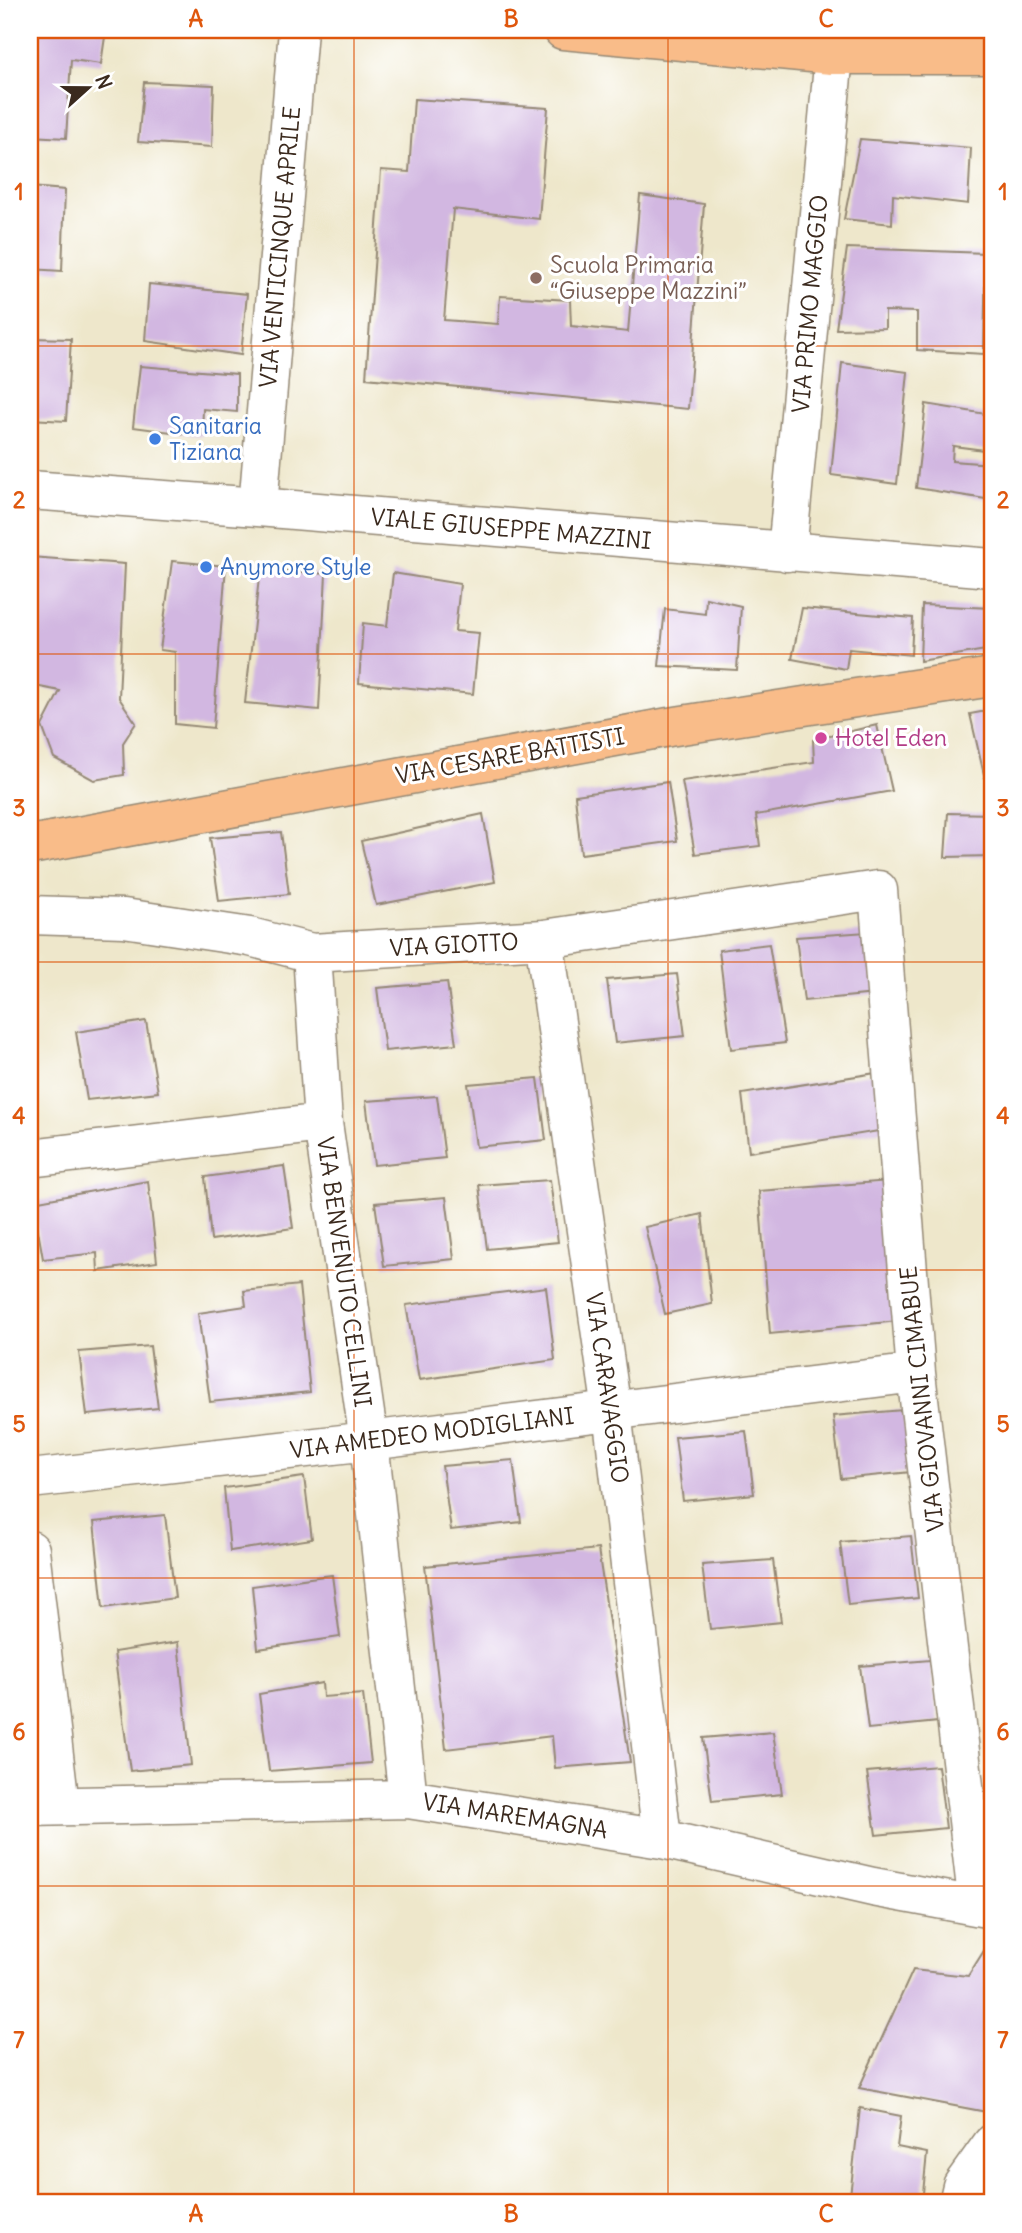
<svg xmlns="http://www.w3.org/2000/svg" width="1022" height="2233" viewBox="0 0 1022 2233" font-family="Delius,sans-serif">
<rect width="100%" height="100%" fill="#fff"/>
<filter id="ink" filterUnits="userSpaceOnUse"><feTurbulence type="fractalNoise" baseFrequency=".0143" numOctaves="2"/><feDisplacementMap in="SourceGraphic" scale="14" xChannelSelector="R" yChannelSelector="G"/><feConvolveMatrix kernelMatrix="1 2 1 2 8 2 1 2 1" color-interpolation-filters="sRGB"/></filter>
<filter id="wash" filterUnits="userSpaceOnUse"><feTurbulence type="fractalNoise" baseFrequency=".00686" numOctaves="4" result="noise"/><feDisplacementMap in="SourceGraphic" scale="28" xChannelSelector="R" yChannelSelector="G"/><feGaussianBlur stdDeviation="1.57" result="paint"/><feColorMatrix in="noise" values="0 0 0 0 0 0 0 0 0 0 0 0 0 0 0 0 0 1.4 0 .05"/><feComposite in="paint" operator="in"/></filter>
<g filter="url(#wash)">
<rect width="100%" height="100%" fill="#eee7cb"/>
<g id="blocks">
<path fill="#d2b7e1" d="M 30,30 L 106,30 L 101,64 L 71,60 L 66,138 L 30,136 Z
M 144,82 L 214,85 L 212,147 L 138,142 Z
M 414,99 L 548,108 L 539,219 L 453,209 L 444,320 L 498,324 L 500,296 L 570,300 L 571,326 L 628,332 L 640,195 L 704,204 L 688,409 L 366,378 L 381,170 L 409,172 Z
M 860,139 L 971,148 L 968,204 L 893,195 L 892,224 L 844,219 Z
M 30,187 L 65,190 L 62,271 L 30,269 Z
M 847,248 L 986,253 L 984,354 L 917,350 L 917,312 L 885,311 L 885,328 L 836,329 Z
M 149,284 L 247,294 L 241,355 L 145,341 Z
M 30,338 L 71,339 L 66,421 L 30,419 Z
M 842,363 L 908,372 L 897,484 L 831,475 Z
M 140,366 L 237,374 L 237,412 L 203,409 L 202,436 L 133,427 Z
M 926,404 L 992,415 L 992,451 L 953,446 L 952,461 L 992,464 L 992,500 L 916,488 Z
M 30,557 L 125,564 L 119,698 L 136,723 L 123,743 L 124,775 L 94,780 L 54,758 L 42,726 L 60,691 L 30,685 Z
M 172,561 L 226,566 L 213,728 L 175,724 L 175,652 L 160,650 Z
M 260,569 L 326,574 L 319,710 L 245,703 Z
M 393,573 L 460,584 L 455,631 L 479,633 L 473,694 L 359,683 L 363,623 L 387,626 Z
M 706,598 L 741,606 L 737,670 L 659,666 L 665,609 L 705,614 Z
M 922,605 L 992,608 L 992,649 L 920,661 Z
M 802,608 L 913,618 L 911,655 L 849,649 L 846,669 L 792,659 Z
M 992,710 L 992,778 L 985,779 L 970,714 Z
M 877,725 L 892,791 L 756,815 L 760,846 L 695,854 L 682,781 L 814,762 L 813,740 Z
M 668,782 L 677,841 L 581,854 L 575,795 Z
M 948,813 L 992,814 L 992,856 L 945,857 Z
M 483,814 L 495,882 L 376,905 L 361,841 Z
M 281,832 L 289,894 L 219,901 L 210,838 Z
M 867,932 L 875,994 L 804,1001 L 796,937 Z
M 769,944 L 785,1043 L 731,1049 L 719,950 Z
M 677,974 L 685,1036 L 615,1043 L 607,980 Z
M 447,982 L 456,1044 L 385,1051 L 377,988 Z
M 146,1021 L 158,1092 L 87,1100 L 76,1032 Z
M 30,1068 L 32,1068 L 36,1108 L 30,1109 Z
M 876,1073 L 885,1130 L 749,1152 L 742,1094 Z
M 538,1078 L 546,1140 L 476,1147 L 468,1084 Z
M 437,1096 L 445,1158 L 374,1165 L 366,1101 Z
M 284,1166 L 293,1228 L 211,1240 L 205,1177 Z
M 550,1180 L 558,1242 L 487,1249 L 479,1185 Z
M 148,1181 L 157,1262 L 98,1271 L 97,1253 L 43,1259 L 33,1202 Z
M 890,1181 L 898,1321 L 770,1334 L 759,1191 Z
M 446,1197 L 454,1259 L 384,1266 L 375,1203 Z
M 702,1214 L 712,1304 L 665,1314 L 645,1227 Z
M 299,1285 L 310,1392 L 210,1402 L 198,1313 L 246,1306 L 244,1291 Z
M 546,1287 L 555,1360 L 419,1380 L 406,1305 Z
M 150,1346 L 158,1408 L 87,1415 L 79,1352 Z
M 903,1410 L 911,1472 L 841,1479 L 833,1416 Z
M 746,1431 L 754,1494 L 683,1501 L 675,1437 Z
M 513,1460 L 521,1522 L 451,1530 L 442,1466 Z
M 304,1477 L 312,1539 L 230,1551 L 224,1488 Z
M 165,1515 L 175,1598 L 103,1608 L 94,1522 Z
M 911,1536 L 918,1598 L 848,1605 L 840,1542 Z
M 598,1549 L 630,1762 L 555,1768 L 552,1736 L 446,1749 L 425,1566 Z
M 773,1560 L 781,1622 L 710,1629 L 702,1565 Z
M 332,1575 L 340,1637 L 258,1649 L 252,1586 Z
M 178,1642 L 191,1765 L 130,1771 L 114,1652 Z
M 930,1660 L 938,1722 L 868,1729 L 860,1666 Z
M 322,1683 L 323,1697 L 363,1694 L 371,1763 L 269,1771 L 259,1694 Z
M 773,1732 L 782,1794 L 712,1801 L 703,1738 Z
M 938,1766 L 946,1828 L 876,1835 L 867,1772 Z
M 992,1938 L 992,2113 L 859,2088 L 913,1970 L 968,1976 Z
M 860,2108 L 901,2116 L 897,2147 L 927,2153 L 922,2203 L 901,2203 L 850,2196 Z"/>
</g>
</g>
<g filter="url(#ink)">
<use href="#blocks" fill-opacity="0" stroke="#948874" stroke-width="2"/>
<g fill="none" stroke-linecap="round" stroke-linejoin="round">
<g stroke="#948874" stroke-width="41">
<path id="minor" d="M 30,490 L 258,507 L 992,568
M 258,507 L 298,30
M 787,552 L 834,55
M 30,915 L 124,918 L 250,937 L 312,953 L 544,939 L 878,890 L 916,1373 L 978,1906
M 544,939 L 612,1411 L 662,1839
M 312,953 L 323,1123 L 369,1441 L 408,1799
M 30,1158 L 323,1123
M 30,1479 L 369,1441 L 916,1373
M 30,1550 L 60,1806
M 30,1807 L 408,1799 L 662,1839 L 873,1887 L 992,1909
M 958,2203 L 962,2186 L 992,2144"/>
</g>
<g stroke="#948874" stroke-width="41">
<path id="major" d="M 563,30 L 832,55 L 992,55
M 30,845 L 669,727 L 992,677"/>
</g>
<use href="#minor" stroke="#fff" stroke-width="38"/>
<use href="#major" stroke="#f9bc89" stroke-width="38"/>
</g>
</g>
<path fill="none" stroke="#df570d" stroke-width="2" stroke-opacity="0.55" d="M 354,30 L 354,2203M 668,30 L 668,2203M 30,346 L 992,346M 30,654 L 992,654M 30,962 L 992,962M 30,1270 L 992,1270M 30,1578 L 992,1578M 30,1886 L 992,1886"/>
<circle fill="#8d6e63" stroke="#fff" stroke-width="2.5" cx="536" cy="278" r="7"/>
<g fill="#3f7fe0" stroke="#fff" stroke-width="2.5">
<circle cx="155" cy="439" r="7"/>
<circle cx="206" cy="567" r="7"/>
</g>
<circle fill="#d1479c" stroke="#fff" stroke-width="2.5" cx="821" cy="738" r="7"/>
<g text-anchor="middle" stroke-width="6" stroke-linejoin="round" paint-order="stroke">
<g font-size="23" fill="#3b2a1e" stroke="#fff">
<text transform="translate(280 247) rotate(-85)" y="8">VIA VENTICINQUE APRILE</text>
<text transform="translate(810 304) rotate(-85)" y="8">VIA PRIMO MAGGIO</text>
<text transform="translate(511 529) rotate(5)" y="8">VIALE GIUSEPPE MAZZINI</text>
<text transform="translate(510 756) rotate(-10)" y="8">VIA CESARE BATTISTI</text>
<text transform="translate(454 945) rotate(-3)" y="8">VIA GIOTTO</text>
<text transform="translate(344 1272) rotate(82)" y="8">VIA BENVENUTO CELLINI</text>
<text transform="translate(607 1388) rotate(82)" y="8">VIA CARAVAGGIO</text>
<text transform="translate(922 1399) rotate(-96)" y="8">VIA GIOVANNI CIMABUE</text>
<text transform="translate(432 1433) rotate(-7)" y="8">VIA AMEDEO MODIGLIANI</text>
<text transform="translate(515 1816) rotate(9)" y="8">VIA MAREMAGNA</text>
</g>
<g font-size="23" fill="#785e54" stroke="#fff" text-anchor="start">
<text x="550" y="273">Scuola Primaria<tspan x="550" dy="26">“Giuseppe Mazzini”</tspan></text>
</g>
<g font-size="23" fill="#366cbe" stroke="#fff" text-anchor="start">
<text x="169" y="434">Sanitaria<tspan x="169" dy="26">Tiziana</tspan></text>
<text x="220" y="575">Anymore Style</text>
</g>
<g font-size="23" fill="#b23c85" stroke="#fff" text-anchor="start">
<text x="835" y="746">Hotel Eden</text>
</g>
</g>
<rect width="1022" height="2233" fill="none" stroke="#fff" stroke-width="77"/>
<g transform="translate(88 88) rotate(69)" stroke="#ffffff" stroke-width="5" paint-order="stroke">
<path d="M0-5L12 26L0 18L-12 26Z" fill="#3b2a1e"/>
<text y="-10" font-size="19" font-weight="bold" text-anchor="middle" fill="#3b2a1e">N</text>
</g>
<rect x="38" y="38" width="946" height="2156" fill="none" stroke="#df570d" stroke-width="2.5"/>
<g font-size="23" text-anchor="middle" font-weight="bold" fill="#df570d">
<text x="196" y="27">A</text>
<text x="511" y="27">B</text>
<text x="826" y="27">C</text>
<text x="19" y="200">1</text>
<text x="1003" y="200">1</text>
<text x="19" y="508">2</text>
<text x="1003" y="508">2</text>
<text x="19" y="816">3</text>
<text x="1003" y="816">3</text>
<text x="19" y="1124">4</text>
<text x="1003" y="1124">4</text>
<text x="19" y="1432">5</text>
<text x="1003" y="1432">5</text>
<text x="19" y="1740">6</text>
<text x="1003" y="1740">6</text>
<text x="19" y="2048">7</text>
<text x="1003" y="2048">7</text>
<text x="196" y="2222">A</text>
<text x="511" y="2222">B</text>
<text x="826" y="2222">C</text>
</g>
</svg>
